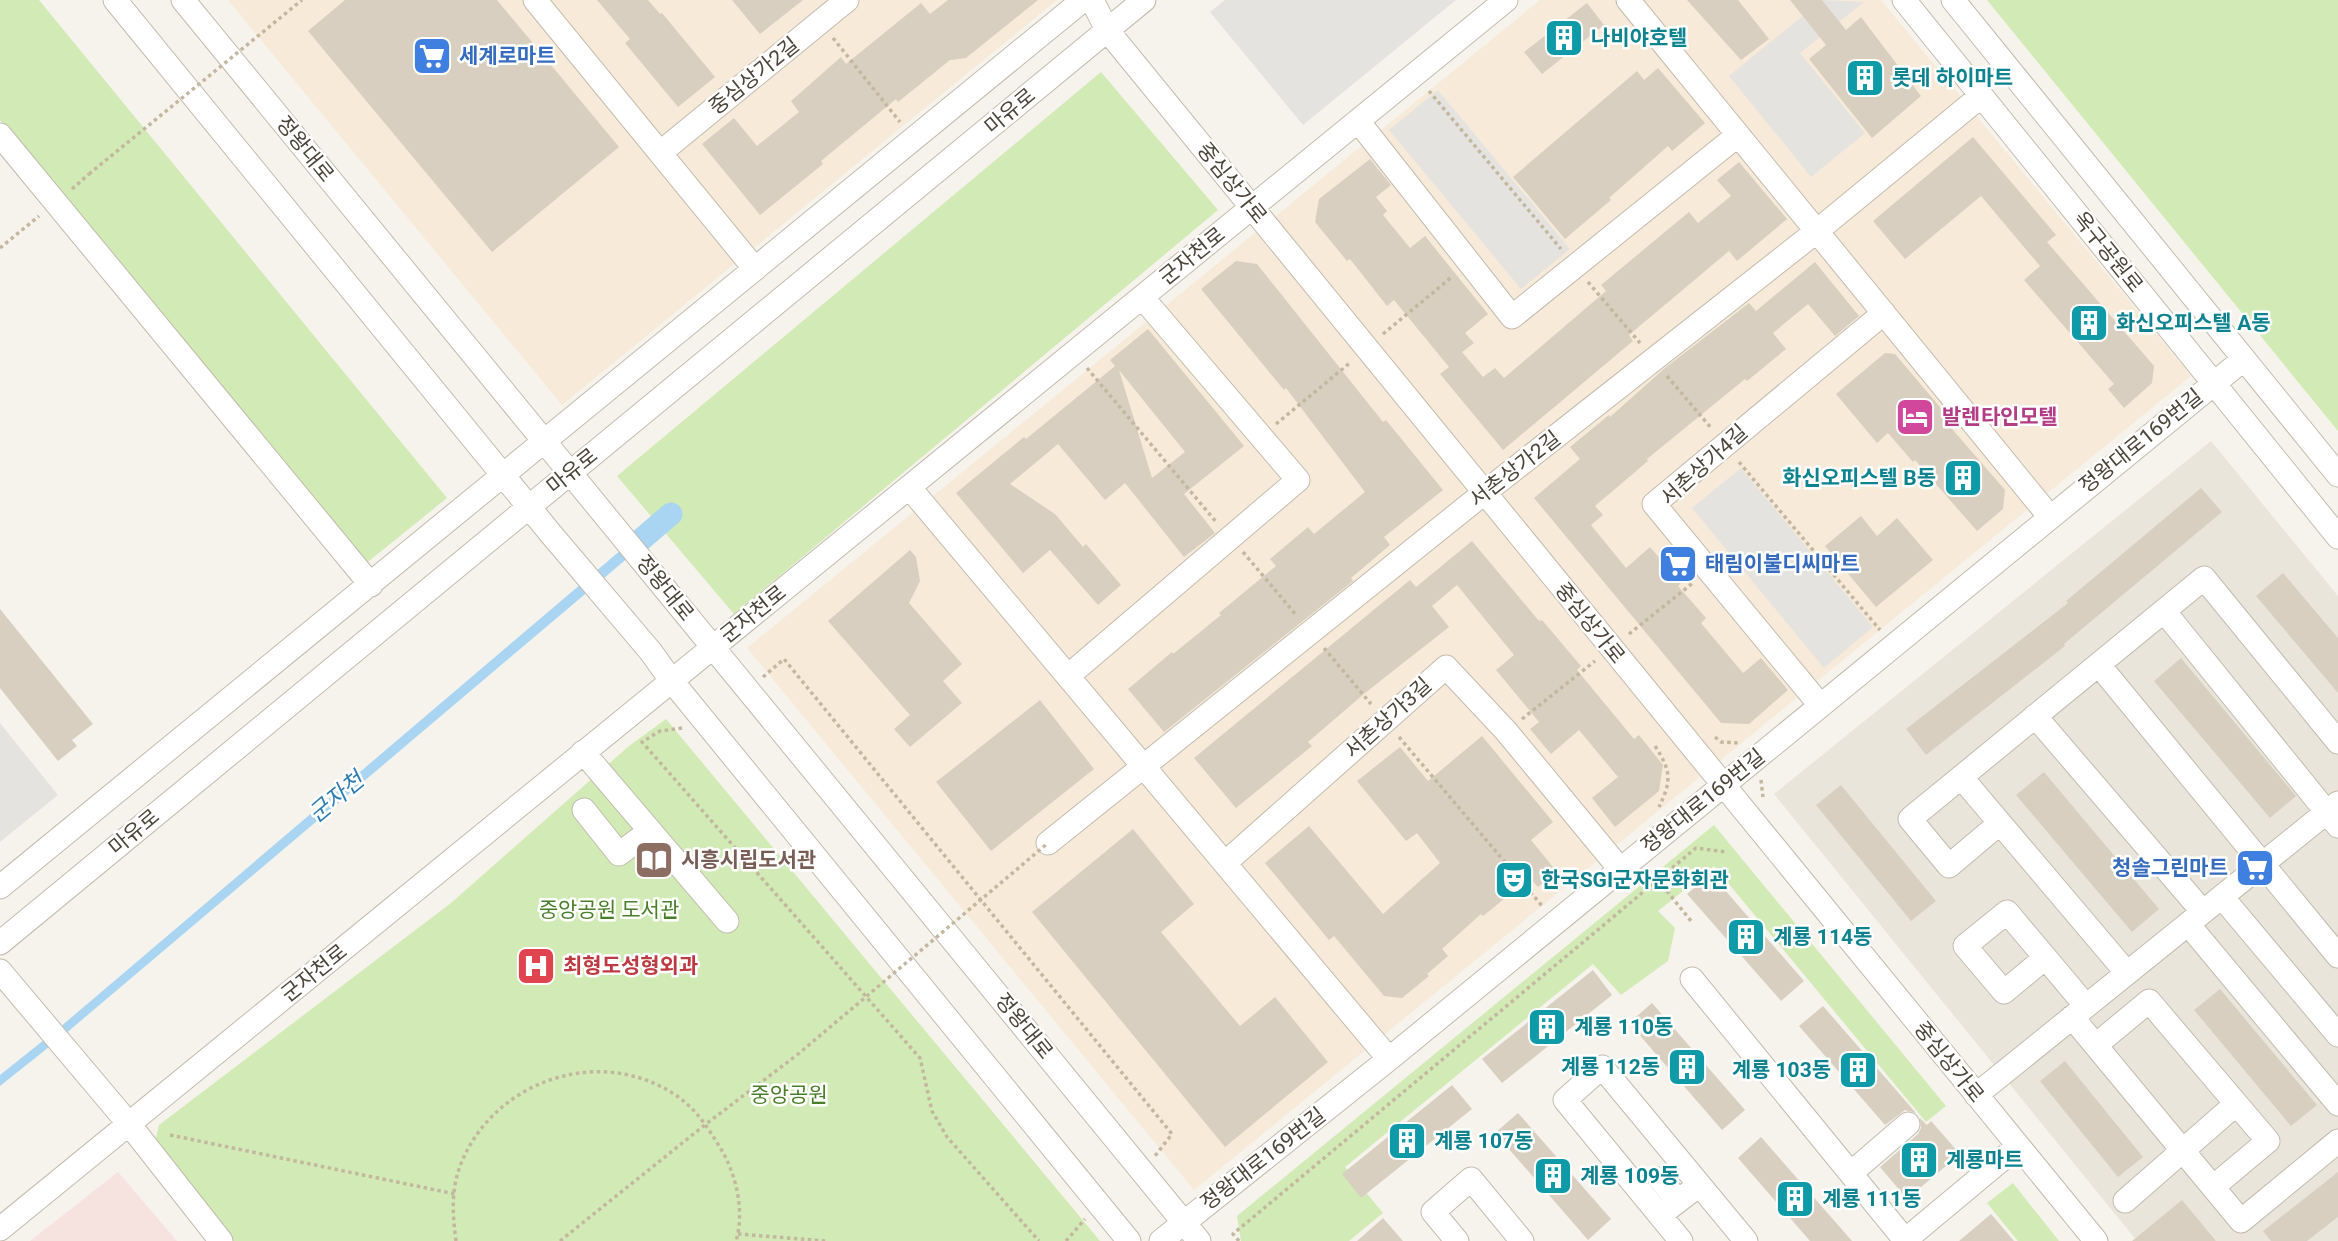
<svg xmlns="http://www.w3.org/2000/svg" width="2338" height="1241" viewBox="0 0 2338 1241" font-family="Roboto,'Noto Sans KR',sans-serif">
<rect width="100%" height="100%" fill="#f6f3ec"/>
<path fill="#eae5da" d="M 2211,441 L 2338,596 L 2338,1241 L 2137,1241 L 1774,794 Z"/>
<path fill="#f7ead8" d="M 228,0 L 1057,0 L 562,405 Z
M 1540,0 L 1881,0 L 2191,376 L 1194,1190 L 747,648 Z"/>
<path fill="#f6e3e0" d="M 118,1172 L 177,1241 L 30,1241 Z"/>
<path fill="#d2eab5" d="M 0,0 L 39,0 L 447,498 L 364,565 L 0,120 Z
M 1987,0 L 2338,0 L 2338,431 Z
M 1101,72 L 1218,210 L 734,614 L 617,476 Z
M 666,719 L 1100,1241 L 232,1241 L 154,1146 L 159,1125 L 451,903 L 629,746 Z
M 1714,825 L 1946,1106 L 1926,1122 L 1714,866 L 1658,911 L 1675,928 L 1668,961 L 1621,995 L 1593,964 L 1345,1167 L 1383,1213 L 1349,1241 L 1241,1241 L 1237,1216 Z
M 2013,1183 L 2059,1241 L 2018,1241 L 1987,1203 Z"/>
<path fill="#e5e3e0" d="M 1225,0 L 1456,0 L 1303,125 L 1210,12 Z
M 1822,0 L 1864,2 L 1800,53 L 1865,133 L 1811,177 L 1729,76 Z
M 1438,90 L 1570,249 L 1521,289 L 1389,130 Z
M 1741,468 L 1873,627 L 1824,668 L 1692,508 Z
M 0,723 L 58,795 L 0,842 Z"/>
<path fill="#a9d4f2" d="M 655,521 L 662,529 L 64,1035 L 0,1086 L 0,1075 L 59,1028 Z"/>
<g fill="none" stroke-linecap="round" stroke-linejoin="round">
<path stroke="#a9d4f2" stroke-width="23" d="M 636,544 L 671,514"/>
</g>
<path fill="#d8cfc1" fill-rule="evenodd" d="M 345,0 L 497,0 L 619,147 L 492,252 L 308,31 Z
M 597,0 L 648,0 L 660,14 L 662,13 L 715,77 L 678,107 L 625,43 L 630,39 Z
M 732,0 L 803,0 L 760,34 Z
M 948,0 L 1038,0 L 966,58 L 950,60 L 898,102 L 896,99 L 821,161 L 823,164 L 760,215 L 702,144 L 734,118 L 757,146 L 799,112 L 791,101 L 841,57 L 846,64 L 921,3 L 930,14 Z
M 1687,0 L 1738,0 L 1769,39 L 1741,60 Z
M 1790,0 L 1822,0 L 1846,30 L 1861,17 L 1921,96 L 1872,138 L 1809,59 L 1826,45 Z
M 1587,3 L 1604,25 L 1542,74 L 1524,52 Z
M 1658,68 L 1705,123 L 1672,151 L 1668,146 L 1609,198 L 1611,200 L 1565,239 L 1513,177 L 1637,71 L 1644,80 Z
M 1973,137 L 2056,235 L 2047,242 L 2154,366 L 2152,383 L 2124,408 L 2108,389 L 2114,384 L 2024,280 L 2040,266 L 1981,196 L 1905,259 L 1873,221 Z
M 1370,159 L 1391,185 L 1376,197 L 1387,211 L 1383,215 L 1410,248 L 1425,236 L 1488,314 L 1465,333 L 1474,343 L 1462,352 L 1483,377 L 1495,368 L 1504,378 L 1606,291 L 1601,285 L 1689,212 L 1698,223 L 1731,196 L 1717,180 L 1739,162 L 1787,219 L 1737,261 L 1729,251 L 1629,335 L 1633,341 L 1503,450 L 1440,374 L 1449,367 L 1394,300 L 1387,306 L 1350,259 L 1347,261 L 1315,222 L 1319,199 Z
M 1236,261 L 1257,264 L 1383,422 L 1386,420 L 1443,490 L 1384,537 L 1390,545 L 1351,578 L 1353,581 L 1164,732 L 1128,689 L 1172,652 L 1173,654 L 1221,615 L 1219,613 L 1276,566 L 1270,559 L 1308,527 L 1314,534 L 1365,492 L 1286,388 L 1284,390 L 1201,289 Z
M 1815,262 L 1859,316 L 1835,336 L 1808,304 L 1773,333 L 1786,349 L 1747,381 L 1745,379 L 1647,459 L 1648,461 L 1595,506 L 1603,515 L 1591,525 L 1626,568 L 1650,547 L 1681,583 L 1678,586 L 1706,618 L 1701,623 L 1743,673 L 1761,658 L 1788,690 L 1749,724 L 1721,723 L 1534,498 L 1580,459 L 1570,447 L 1609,415 L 1610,417 L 1665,368 L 1749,303 L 1756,311 Z
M 1148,329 L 1244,446 L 1184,494 L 1215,533 L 1184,557 L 1125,483 L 1105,500 L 1058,444 L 1010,484 L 1055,514 L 1083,547 L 1086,544 L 1121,585 L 1098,605 L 1050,550 L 1023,573 L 956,493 L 1024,437 L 1026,439 L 1115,366 L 1110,360 ZM 1119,370 L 1185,452 L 1152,478 Z
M 1885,353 L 1895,354 L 1956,426 L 1952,429 L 2005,490 L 2003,509 L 1977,531 L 1915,460 L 1913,462 L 1888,433 L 1877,443 L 1836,394 Z
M 2201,488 L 2222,512 L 2064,644 L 2065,646 L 1926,755 L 1906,729 L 2068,603 L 2066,601 Z
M 1861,516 L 1877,536 L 1897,518 L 1933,560 L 1876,607 L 1825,546 Z
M 1472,541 L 1539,621 L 1542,620 L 1581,666 L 1577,670 L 1634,739 L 1639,735 L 1663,765 L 1659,791 L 1615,827 L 1592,798 L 1618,777 L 1579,730 L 1551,754 L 1530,729 L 1539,722 L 1496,670 L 1514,655 L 1457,585 L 1432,606 L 1449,627 L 1365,693 L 1308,742 L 1312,746 L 1236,808 L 1194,758 L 1410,580 L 1416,587 Z
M 910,550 L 916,557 L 920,581 L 909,603 L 962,664 L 943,681 L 962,703 L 910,747 L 894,729 L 910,715 L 828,621 Z
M 2283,573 L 2338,638 L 2338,693 L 2256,596 Z
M 0,609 L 93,724 L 72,740 L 77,746 L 58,761 L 0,688 Z
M 2181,658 L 2296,796 L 2270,818 L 2154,681 Z
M 1040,700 L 1094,769 L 991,851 L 936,782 Z
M 1482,736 L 1553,822 L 1531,840 L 1557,872 L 1538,887 L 1530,878 L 1483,916 L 1481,914 L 1442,949 L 1448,956 L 1427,974 L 1429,976 L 1402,998 L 1384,996 L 1334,936 L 1329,940 L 1265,863 L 1309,826 L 1383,914 L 1440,863 L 1417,833 L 1406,841 L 1357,781 L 1400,747 L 1428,781 Z
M 2044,772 L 2159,909 L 2132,932 L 2016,795 Z
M 1841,785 L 1936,901 L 1911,921 L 1816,805 Z
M 1133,829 L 1194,904 L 1161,932 L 1240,1026 L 1275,997 L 1328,1062 L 1225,1147 L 1032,912 Z
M 1711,874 L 1804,981 L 1781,1001 L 1687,894 Z
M 1593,970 L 1612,995 L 1502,1083 L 1482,1059 Z
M 2220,989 L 2317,1105 L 2291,1126 L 2194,1010 Z
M 1652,1003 L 1745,1110 L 1722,1130 L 1629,1023 Z
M 1823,1006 L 1916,1113 L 1905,1110 L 1885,1125 L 1799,1026 Z
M 2065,1061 L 2143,1157 L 2118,1177 L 2040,1081 Z
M 1452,1085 L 1472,1109 L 1361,1198 L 1342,1174 Z
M 1518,1113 L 1611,1219 L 1588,1240 L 1495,1133 Z
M 1920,1118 L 1927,1125 L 1931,1121 L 1960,1154 L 1907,1199 L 1880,1167 L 1918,1134 L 1921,1128 Z
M 1761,1137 L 1852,1241 L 1810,1241 L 1738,1158 Z
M 2338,1172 L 2338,1217 L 2307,1241 L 2271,1241 L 2263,1231 Z
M 2182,1200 L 2216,1241 L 2132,1241 Z
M 1991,1214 L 2014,1241 L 1959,1241 Z
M 1383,1218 L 1403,1241 L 1357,1241 Z"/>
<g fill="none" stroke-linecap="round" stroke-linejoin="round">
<g stroke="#c2bbae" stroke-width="25">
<path id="minor" d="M 115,0 L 551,534 L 651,652 L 671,680 L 1129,1241
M 183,0 L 1199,1241
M 535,0 L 755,269
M 1092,0 L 1107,30 L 2096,1241
M 1628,0 L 2050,517
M 1904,0 L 2338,537
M 1953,0 L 2338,475
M 1358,121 L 1512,317 L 1738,135
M 0,135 L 371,585
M 660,153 L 847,0
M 909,487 L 1389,1059
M 2164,611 L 2338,826
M 2099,665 L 2338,956
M 1068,676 L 1298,480 L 1142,297
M 1820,705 L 1654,504 L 1884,313
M 2035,716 L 2203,912
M 583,752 L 727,921
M 1961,777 L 2127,973
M 584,810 L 619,854 L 650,831
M 2000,823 L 1949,866 L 1910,819 L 2204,578 L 2338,742
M 1048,843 L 1484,493 L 1817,231 L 1981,96
M 1225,863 L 1446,667 L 1506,731 L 1620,869
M 0,887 L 1083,0
M 2222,897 L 2338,1035
M 2188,924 L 2338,1104
M 0,943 L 1144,0
M 2045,958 L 2004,992 L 1965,946 L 2007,912 L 2086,1006
M 0,971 L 129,1124 L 221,1241
M 1692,979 L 1905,1240
M 2072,1017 L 2241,1221 L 2338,1141
M 2096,1045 L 2149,1001 L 2268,1141 L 2213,1187
M 1976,1095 L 2338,803
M 1851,1173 L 1908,1124
M 1660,1179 L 1678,1201
M 2125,1201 L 2236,1104
M 1660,1215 L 1699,1185
M 0,1229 L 1506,0
M 1161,1241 L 1389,1059 L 2244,359
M 1457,1241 L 1433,1212 L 1471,1179 L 1522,1241
M 1681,1241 L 1565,1100 L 1602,1067 L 1746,1241
M 1904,1241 L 2018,1146"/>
</g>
<path stroke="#c4b79f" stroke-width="3.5" stroke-dasharray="3.5 3.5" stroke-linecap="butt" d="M 833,38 L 900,122
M 1429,91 L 1561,249
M 72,189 L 89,174
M 0,248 L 39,216
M 1588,282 L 1640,343
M 1383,334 L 1453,276
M 1087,368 L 1217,523
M 1667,376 L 1712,429
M 1276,424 L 1351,362
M 1739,462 L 1880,630
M 1243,552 L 1297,616
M 1629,634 L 1694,582
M 1324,648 L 1371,704
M 763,677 L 784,659 L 1172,1134 L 1155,1156
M 1522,719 L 1595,661
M 682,728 L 660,731 L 642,742 L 920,1058 L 932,1111 L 947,1137 L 1039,1241
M 1399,737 L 1543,907
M 1715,737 L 1721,742 L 1740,743
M 1655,746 C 1671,771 1672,780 1659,807
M 1761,780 L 1763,797
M 1658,880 L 1691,921
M 170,1135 L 455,1194
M 738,1234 L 826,1241
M 456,1241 C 453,1218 451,1195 458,1172 C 487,1083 598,1042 677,1096 C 697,1110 708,1128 721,1149 C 736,1174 745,1211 736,1241
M 560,1241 L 706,1124 L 797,1055
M 1066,1241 L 1085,1219
M 1239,1241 L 1233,1234 L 1696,848 L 1726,852"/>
<use href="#minor" stroke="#fff" stroke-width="23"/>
<path stroke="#c4b79f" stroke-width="3.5" stroke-dasharray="3.5 3.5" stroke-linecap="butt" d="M 89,174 L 302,0
M 797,1055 L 1048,843"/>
</g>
<defs>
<g id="building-square" transform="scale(2.0125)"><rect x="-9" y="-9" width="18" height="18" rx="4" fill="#0f9aa8" stroke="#fff"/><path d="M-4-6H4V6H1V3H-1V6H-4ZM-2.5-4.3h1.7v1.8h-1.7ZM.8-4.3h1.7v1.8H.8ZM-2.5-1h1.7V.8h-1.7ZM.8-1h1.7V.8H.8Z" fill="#fff"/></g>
<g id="supermarket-square" transform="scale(2.0125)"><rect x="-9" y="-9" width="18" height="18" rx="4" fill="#3f7fe0" stroke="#fff"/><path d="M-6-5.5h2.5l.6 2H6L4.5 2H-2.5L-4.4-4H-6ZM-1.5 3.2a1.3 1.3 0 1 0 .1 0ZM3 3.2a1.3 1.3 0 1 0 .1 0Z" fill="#fff"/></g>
<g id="hotel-square" transform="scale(2.0125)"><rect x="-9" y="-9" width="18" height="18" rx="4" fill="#d1479c" stroke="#fff"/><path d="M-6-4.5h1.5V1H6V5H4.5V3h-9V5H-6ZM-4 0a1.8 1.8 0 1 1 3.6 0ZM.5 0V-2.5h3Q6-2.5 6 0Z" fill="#fff"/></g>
<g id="library-square" transform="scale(2.0125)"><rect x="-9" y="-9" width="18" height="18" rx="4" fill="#8d6e63" stroke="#fff"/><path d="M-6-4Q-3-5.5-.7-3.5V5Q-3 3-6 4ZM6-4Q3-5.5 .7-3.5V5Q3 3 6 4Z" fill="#fff"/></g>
<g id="theatre-square" transform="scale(2.0125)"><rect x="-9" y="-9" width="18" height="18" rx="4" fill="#0f9aa8" stroke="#fff"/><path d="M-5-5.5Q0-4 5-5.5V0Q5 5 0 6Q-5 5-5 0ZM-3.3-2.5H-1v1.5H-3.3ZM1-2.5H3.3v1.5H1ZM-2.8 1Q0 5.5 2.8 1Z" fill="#fff"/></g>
<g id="hospital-square" transform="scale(2.0125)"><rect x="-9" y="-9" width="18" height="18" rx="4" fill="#e0444e" stroke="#fff"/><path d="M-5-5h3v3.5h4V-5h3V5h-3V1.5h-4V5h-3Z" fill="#fff"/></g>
</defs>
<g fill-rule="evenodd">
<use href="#building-square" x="1564" y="38"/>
<use href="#supermarket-square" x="432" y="56"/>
<use href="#building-square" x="1865" y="78"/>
<use href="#building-square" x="2089" y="323"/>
<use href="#hotel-square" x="1915" y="417"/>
<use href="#building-square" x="1963" y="478"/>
<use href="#supermarket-square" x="1678" y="564"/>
<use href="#library-square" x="654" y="860"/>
<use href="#supermarket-square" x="2255" y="868"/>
<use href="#theatre-square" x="1514" y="880"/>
<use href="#building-square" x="1746" y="937"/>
<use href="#hospital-square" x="536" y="966"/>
<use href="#building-square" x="1547" y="1027"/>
<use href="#building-square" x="1687" y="1067"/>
<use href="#building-square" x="1858" y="1070"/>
<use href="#building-square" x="1407" y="1141"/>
<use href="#building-square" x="1919" y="1160"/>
<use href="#building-square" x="1553" y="1176"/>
<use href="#building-square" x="1795" y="1199"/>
</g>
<g text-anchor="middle" stroke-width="5" stroke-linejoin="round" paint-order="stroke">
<g font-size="21" font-weight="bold" fill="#0d838f" stroke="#fff" text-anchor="start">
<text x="1591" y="45">나비야호텔</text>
<text x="1892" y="85">롯데 하이마트</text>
<text x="2116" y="330">화신오피스텔 A동</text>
<text x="1936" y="485" text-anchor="end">화신오피스텔 B동</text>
<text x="1541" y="887">한국SGI군자문화회관</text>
<text x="1773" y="944">계룡 114동</text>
<text x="1574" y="1034">계룡 110동</text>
<text x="1660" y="1074" text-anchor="end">계룡 112동</text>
<text x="1831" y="1077" text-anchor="end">계룡 103동</text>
<text x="1434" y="1148">계룡 107동</text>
<text x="1946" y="1167">계룡마트</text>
<text x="1580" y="1183">계룡 109동</text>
<text x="1822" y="1206">계룡 111동</text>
</g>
<g font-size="21" font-weight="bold" fill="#366cbe" stroke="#fff" text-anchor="start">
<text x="459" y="63">세계로마트</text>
<text x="1705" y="571">태림이불디씨마트</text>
<text x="2228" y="875" text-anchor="end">청솔그린마트</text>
</g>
<g font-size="21" fill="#4b4439" stroke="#fff">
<text transform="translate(754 76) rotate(-39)" y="7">중심상가2길</text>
<text transform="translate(1010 111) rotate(-40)" y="7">마유로</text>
<text transform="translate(305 149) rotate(51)" y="7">정왕대로</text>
<text transform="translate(1232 183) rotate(51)" y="7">중심상가로</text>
<text transform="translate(2108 252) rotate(51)" y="7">옥구공원로</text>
<text transform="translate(1192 256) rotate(-39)" y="7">군자천로</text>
<text transform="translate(2141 441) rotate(-39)" y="7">정왕대로169번길</text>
<text transform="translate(1704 465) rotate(-42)" y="7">서촌상가4길</text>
<text transform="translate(1515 469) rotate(-38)" y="7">서촌상가2길</text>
<text transform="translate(572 471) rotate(-39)" y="7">마유로</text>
<text transform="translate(665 588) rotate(51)" y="7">정왕대로</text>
<text transform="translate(753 614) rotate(-39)" y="7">군자천로</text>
<text transform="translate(1590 623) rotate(51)" y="7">중심상가로</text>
<text transform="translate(1388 718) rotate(-42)" y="7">서촌상가3길</text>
<text transform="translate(1703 801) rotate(-39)" y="7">정왕대로169번길</text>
<text transform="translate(134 832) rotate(-40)" y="7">마유로</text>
<text transform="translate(314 973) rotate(-39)" y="7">군자천로</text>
<text transform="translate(1024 1026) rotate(51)" y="7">정왕대로</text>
<text transform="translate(1949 1062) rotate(51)" y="7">중심상가로</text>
<text transform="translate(1263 1159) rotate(-38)" y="7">정왕대로169번길</text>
</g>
<g font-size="21" font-weight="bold" fill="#b23c85" stroke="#fff" text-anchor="start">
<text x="1942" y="424">발렌타인모텔</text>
</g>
<g font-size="21" font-weight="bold" fill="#785e54" stroke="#fff" text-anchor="start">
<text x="681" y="867">시흥시립도서관</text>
</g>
<g font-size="21" fill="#4a7f2a" stroke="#fff">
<text x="609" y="917">중앙공원 도서관</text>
<text x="789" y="1102">중앙공원</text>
</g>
<g font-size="21" font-weight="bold" fill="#be3a42" stroke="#fff" text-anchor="start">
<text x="563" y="973">최형도성형외과</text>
</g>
<g font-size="23" font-style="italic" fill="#2e7ab2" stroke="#fff">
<text transform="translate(336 797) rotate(-40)" y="8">군자천</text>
</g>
</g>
</svg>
